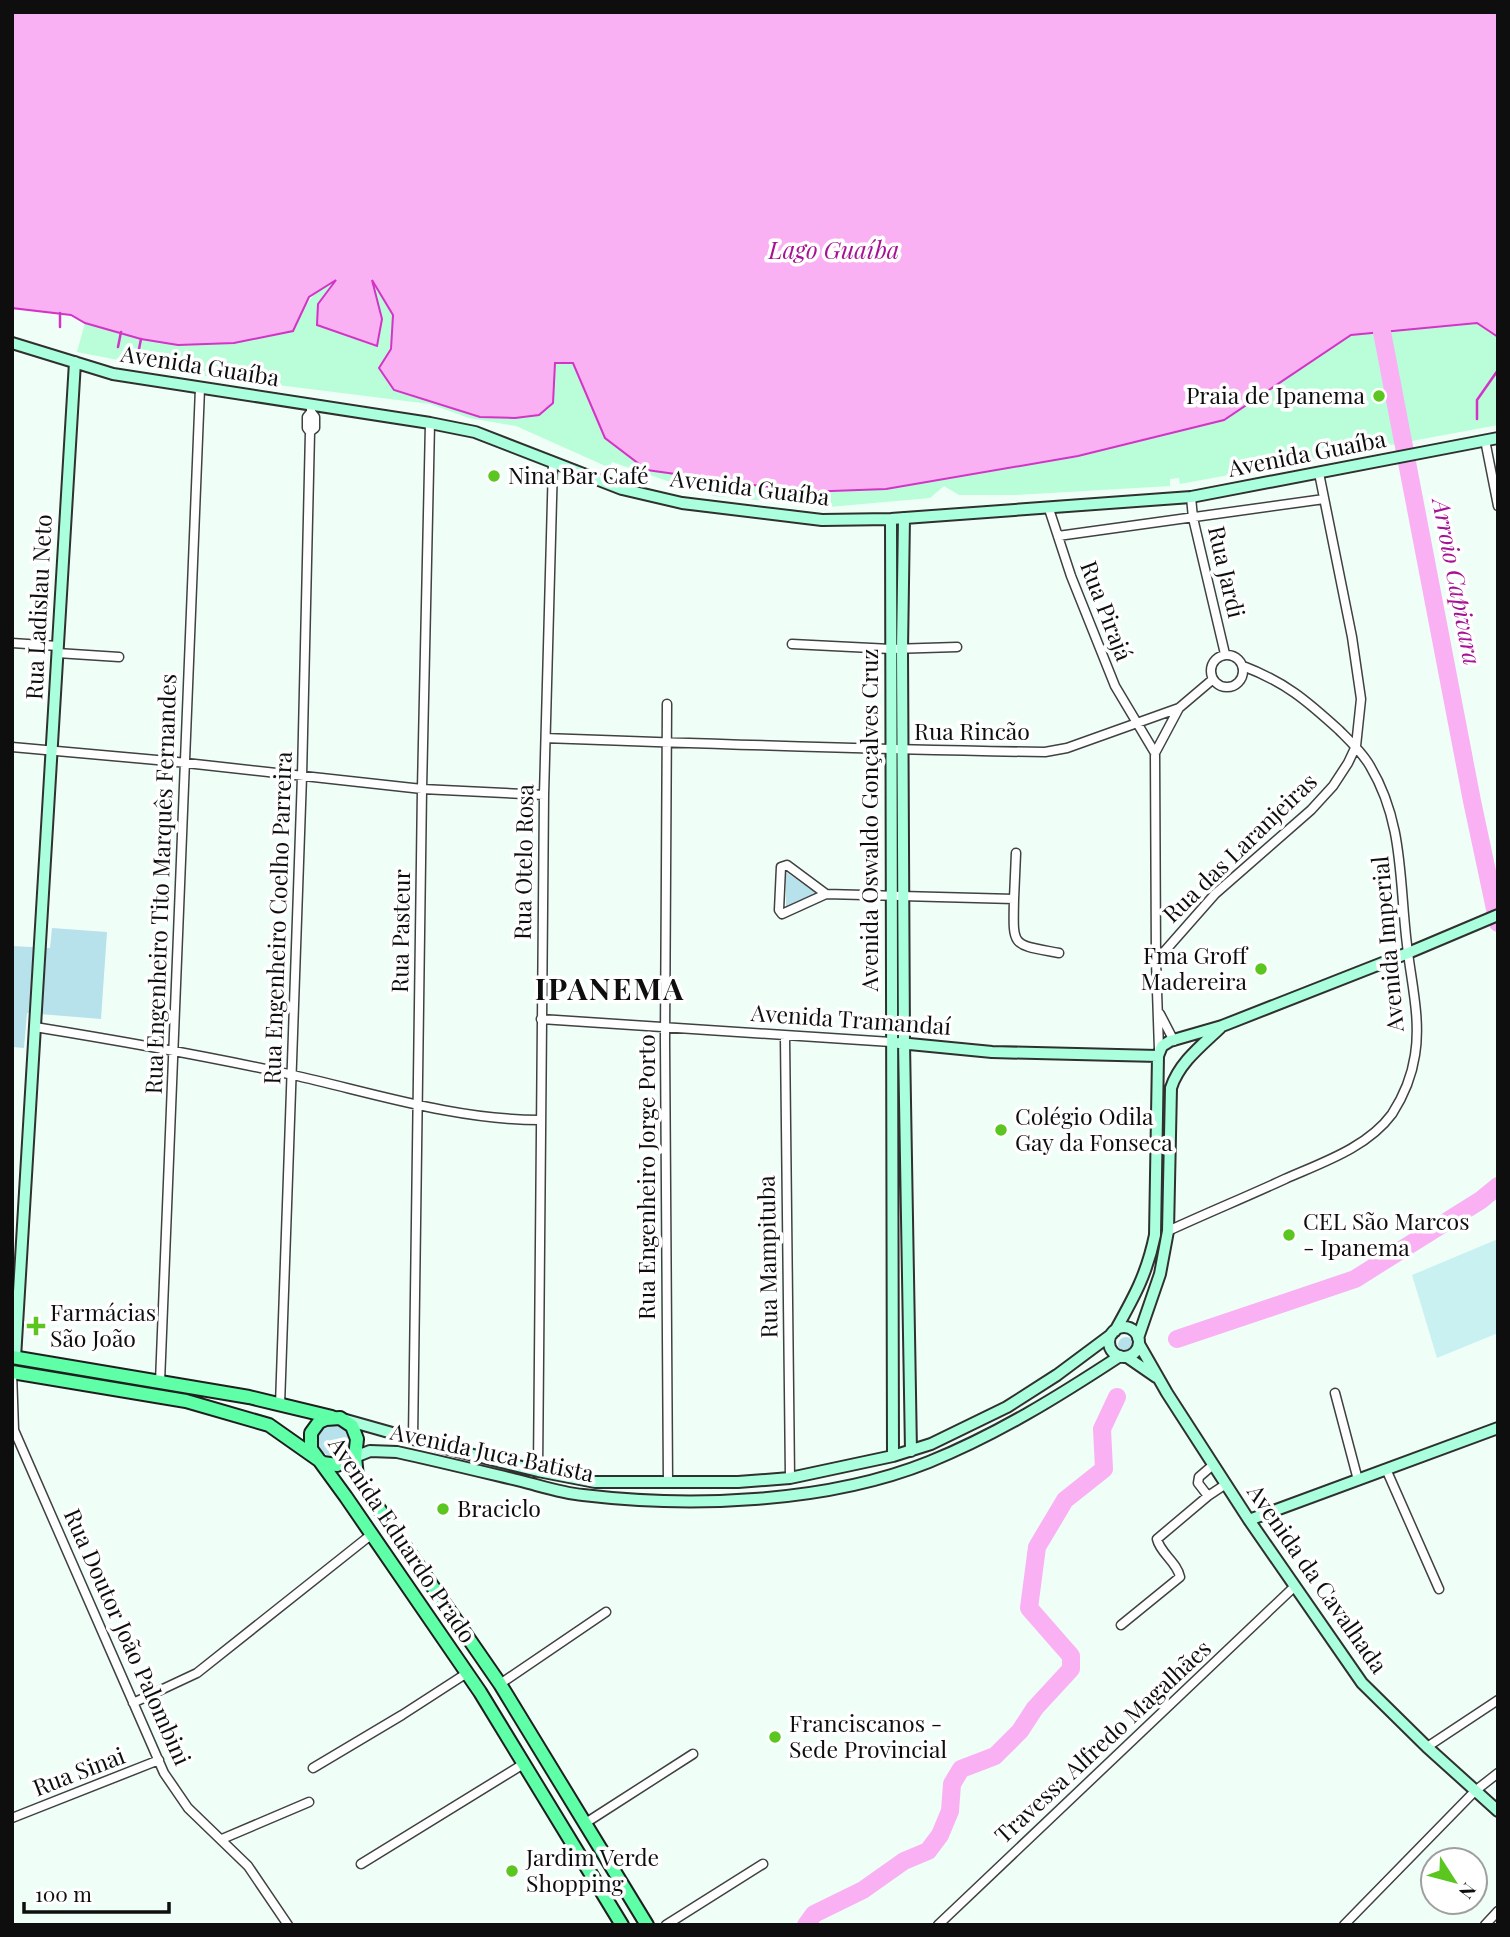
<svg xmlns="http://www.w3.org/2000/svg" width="1510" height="1937" viewBox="0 0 1510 1937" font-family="'Playfair Display',serif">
<rect width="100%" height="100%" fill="#effff7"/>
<path fill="#b7e2ec" d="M 786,872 L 816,893 L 786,908 Z
M 52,928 L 107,932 L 101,1019 L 27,1013 L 24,1048 L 12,1047 L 12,946 L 50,948 Z
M1118 1345a8 8 0 1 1 16 0a8 8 0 1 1-16 0Z
M317 1440a16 16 0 1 1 32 0a16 16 0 1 1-32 0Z"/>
<path fill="#b9fdd9" d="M 371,277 L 393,315 L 391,349 L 379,368 L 430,401 L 480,417 L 515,418 L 553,403 L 555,363 L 573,363 L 605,438 L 886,489 L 1078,456 L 1224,420 L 1351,335 L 1477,323 L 1498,337 L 1498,425 L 1180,484 L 1179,478 L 1170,479 L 1170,486 L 1014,495 L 959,495 L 944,486 L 930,498 L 829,507 L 714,496 L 691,487 L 692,479 L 684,478 L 682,486 L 612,462 L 610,468 L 516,426 L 469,418 L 430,404 L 190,374 L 77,352 L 85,323 L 142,339 L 293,331 C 314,287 321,279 371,277 Z"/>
<path fill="#c9f1f2" d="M 1498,1239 L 1498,1333 L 1437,1358 L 1412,1275 Z"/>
<path fill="#f9b1f4" stroke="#d434c5" stroke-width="2" d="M 12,12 L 1498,12 L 1498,337 L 1477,323 L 1351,335 L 1224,420 L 1078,456 L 886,489 L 804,492 L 647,470 L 605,438 L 573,363 L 555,363 L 553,403 L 539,415 L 515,418 L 480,417 L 394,390 L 379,368 L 391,349 L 393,315 L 372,280 L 382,319 L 377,346 L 317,325 L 318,304 L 336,280 L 309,297 L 293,331 L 234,343 L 178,345 L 141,339 L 85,323 L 71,315 L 12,308 Z"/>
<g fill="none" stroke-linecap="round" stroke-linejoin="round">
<path stroke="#d434c5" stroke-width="2.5" d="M 60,313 L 60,327
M 118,347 L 121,332
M 138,354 L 141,339
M 1477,419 L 1477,400 L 1498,370"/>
<path stroke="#f9b1f4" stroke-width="18" d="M 1382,332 L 1472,801 L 1498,923
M 1177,1339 L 1355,1279 L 1481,1200 L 1498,1186
M 806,1925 L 814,1914 L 863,1890 L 904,1861 L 928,1851 L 940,1835 L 950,1811 L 952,1784 L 961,1769 L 995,1756 L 1020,1731 L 1035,1708 L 1071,1669 L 1071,1656 L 1029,1608 L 1037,1547 L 1065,1500 L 1104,1469 L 1102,1429 L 1117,1397"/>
<g stroke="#414141" stroke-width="11">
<path id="street" d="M 310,432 L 315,428 L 315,417 L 311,412
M 1485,440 L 1498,506
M 1191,497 L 1193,518 L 1225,654
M 1049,509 L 1071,576 L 1115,686 L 1155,753 L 1156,961 L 1159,1050
M 1058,536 L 1324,499
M 12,643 L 58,646
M 792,644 L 891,649 L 957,647
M 57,653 L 119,657
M1211 671a16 16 0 1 1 32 0a16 16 0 1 1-32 0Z
M 667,704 L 665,1041 L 668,1483
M 546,738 C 713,744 879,750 1045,752 L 1067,748 L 1179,708 L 1212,680
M 12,747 L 168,761 L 422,789 L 544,795
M 1155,753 L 1179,708
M 826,894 L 787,865 L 781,867 L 779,910 L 782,914 L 826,894 L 1014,899 C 1013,948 1011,944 1059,953
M 1014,899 L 1016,853
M 1156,961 L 1215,894 L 1311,810 L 1333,786 L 1348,763 L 1356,746 L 1361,699 L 1352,637 L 1319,473
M 1160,1014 L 1174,1041
M 541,1019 L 891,1042
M 35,1027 C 121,1041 207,1056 293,1075 C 373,1093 456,1120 540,1120
M 785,1037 L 790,1478
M 1168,1231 C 1207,1213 1246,1197 1285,1179 C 1321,1163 1367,1148 1392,1114 C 1403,1097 1412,1075 1415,1055 C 1421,1019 1411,981 1407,945 C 1399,881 1404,823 1370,766 C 1362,752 1350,741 1339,730 C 1306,700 1285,682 1243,666
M 12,1372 L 14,1430 L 164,1773 L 188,1808 L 248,1866 L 288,1925
M 160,1382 L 200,388
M 1335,1393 L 1358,1480
M 280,1405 L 302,776 L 310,432 L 307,428 L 307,417 L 311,412 L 311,404
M 413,1439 L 422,789 L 430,423
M 1213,1465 L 1199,1477 L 1198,1483 L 1208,1496 L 1226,1484
M 1386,1469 L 1439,1589
M 538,1471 L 544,795 L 553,463
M 1121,1625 L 1180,1577 C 1177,1562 1160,1553 1157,1539 L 1208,1496
M 500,1684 L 606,1612
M 133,1703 L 197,1673 L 372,1534
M 1427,1747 L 1498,1700
M 313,1768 L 402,1715 L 467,1673
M 12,1818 L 159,1760
M 584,1824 L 693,1754
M 222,1839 L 309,1802
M 361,1864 L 525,1763
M 666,1925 L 763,1864
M 938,1925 L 1294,1587
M 1344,1925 L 1475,1791 L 1498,1773
M 1485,1925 L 1498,1911"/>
</g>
<g stroke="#303030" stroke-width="14">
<path id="secondary" d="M 12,343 L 113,374 L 430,423 L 475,432 L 622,489 L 682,503 L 822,520 L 891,519 L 1191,497 L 1498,438
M 904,518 L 902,649 L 904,1043 L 911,1451
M 891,519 L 893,1456
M 899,1043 L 992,1052 L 1158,1056
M1109 1342a15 15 0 1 1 30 0a15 15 0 1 1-30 0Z
M 1115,1331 C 1134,1297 1147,1274 1155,1235 L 1158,1056 L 1162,1046 L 1170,1041 L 1222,1026 L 1408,953 L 1498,915
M 1138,1338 L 1160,1274 L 1168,1231 L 1171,1088 C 1179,1063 1201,1046 1220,1028
M 1139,1344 L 1167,1393 L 1249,1520 L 1362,1683 L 1427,1747 L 1498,1811
M 1127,1357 L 1156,1377
M 15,1358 L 75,362
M 346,1420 L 449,1449 L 538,1471 L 595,1482 L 738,1482 L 790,1478 L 893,1456 L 931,1444 L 1007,1407 L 1057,1375 L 1112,1334
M 355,1457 L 370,1451 L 397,1452 C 438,1461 479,1471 521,1481 C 541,1486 562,1493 583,1495 C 692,1508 827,1503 929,1462 C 998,1434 1059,1396 1120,1356
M 1249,1520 L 1498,1428"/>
</g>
<g stroke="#1f1f1f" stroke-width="16">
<path id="primary" d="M 12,1357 L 249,1397 L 332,1417
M 12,1372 L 186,1401 L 269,1425 L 323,1463 L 337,1465 L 355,1457
M 622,1925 L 480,1692 L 346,1497 L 311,1449 L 311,1433 L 319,1422 L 326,1419 L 340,1418 L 352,1426 L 357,1439 L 355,1457 L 357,1477 L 500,1684 L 647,1925"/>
</g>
<use href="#street" stroke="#fff" stroke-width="8"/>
<use href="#secondary" stroke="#aaffdc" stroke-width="10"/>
<use href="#primary" stroke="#5fffa7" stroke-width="12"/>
</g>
<g fill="#5ac61f" stroke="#fff" stroke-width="2.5">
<circle cx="1379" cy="396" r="7"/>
<circle cx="494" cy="476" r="7"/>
<circle cx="1261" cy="969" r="7"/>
<circle cx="1001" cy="1130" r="7"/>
<circle cx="1289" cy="1235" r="7"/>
<path d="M32.5 1315.5h7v7h7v7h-7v7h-7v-7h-7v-7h7z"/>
<circle cx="443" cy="1509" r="7"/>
<circle cx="775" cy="1737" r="7"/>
<circle cx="512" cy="1871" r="7"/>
</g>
<g text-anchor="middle" stroke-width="7" stroke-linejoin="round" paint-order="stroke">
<g font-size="23" fill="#0e0e0e" stroke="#fff">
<text transform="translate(200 366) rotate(9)" y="8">Avenida Guaíba</text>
<text transform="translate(1307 454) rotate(-11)" y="8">Avenida Guaíba</text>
<text transform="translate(750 488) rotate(7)" y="8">Avenida Guaíba</text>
<text transform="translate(1226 572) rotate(77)" y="8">Rua Jardi</text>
<text transform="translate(39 607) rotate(-87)" y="8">Rua Ladislau Neto</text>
<text transform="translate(1106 611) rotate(69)" y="8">Rua Pirajá</text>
<text x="972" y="740">Rua Rincão</text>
<text transform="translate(870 820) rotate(-90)" y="8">Avenida Oswaldo Gonçalves Cruz</text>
<text transform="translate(1240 848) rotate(-44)" y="8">Rua das Laranjeiras</text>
<text transform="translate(524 862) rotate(-89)" y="8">Rua Otelo Rosa</text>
<text transform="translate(161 884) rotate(-88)" y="8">Rua Engenheiro Tito Marquês Fernandes</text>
<text transform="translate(278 918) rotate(-88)" y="8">Rua Engenheiro Coelho Parreira</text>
<text transform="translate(401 931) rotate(-89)" y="8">Rua Pasteur</text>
<text transform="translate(1388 944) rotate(-95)" y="8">Avenida Imperial</text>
<text transform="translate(851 1020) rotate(4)" y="8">Avenida Tramandaí</text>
<text transform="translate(647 1177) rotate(-90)" y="8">Rua Engenheiro Jorge Porto</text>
<text transform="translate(768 1257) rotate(-91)" y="8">Rua Mampituba</text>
<text transform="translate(492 1453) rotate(12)" y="8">Avenida Juca Batista</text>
<text transform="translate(402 1540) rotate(56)" y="8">Avenida Eduardo Prado</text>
<text transform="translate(1317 1579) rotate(55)" y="8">Avenida da Cavalhada</text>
<text transform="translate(127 1637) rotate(66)" y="8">Rua Doutor João Palombini</text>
<text transform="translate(1103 1742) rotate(-43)" y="8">Travessa Alfredo Magalhães</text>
<text transform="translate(79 1772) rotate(-21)" y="8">Rua Sinai</text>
</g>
<g font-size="23" fill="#0e0e0e" stroke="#fff" text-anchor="start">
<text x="1365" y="404" text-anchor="end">Praia de Ipanema</text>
<text x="508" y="484">Nina Bar Café</text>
<text x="1247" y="964" text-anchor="end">Fma Groff<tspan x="1247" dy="26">Madereira</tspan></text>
<text x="1015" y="1125">Colégio Odila<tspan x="1015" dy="26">Gay da Fonseca</tspan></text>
<text x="1303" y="1230">CEL São Marcos<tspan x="1303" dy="26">- Ipanema</tspan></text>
<text x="50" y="1321">Farmácias<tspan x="50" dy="26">São João</tspan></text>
<text x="457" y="1517">Braciclo</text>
<text x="789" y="1732">Franciscanos -<tspan x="789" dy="26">Sede Provincial</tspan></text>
<text x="526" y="1866">Jardim Verde<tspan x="526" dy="26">Shopping</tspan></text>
</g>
<g font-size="24" font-style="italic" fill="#a71193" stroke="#fff">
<text x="834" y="259">Lago Guaíba</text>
<text transform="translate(1456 582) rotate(79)" y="8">Arroio Capivara</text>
</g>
<g font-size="30" font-weight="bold" letter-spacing="2" fill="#0e0e0e" stroke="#fff">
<text x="610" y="1000">IPANEMA</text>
</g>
</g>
<rect width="1510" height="1937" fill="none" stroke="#0e0e0e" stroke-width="28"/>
<g transform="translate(1454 1881) rotate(126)"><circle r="33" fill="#ffffff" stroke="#9f9f9f" stroke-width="2"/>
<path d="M0-5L12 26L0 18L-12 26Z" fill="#5ac61f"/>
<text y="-10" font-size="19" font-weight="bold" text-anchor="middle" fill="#0e0e0e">N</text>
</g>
<path d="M24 1902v10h145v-10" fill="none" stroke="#0e0e0e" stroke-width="3.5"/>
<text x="35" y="1902" font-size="21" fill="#0e0e0e" stroke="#ffffff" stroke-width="5" paint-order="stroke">100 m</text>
</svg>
